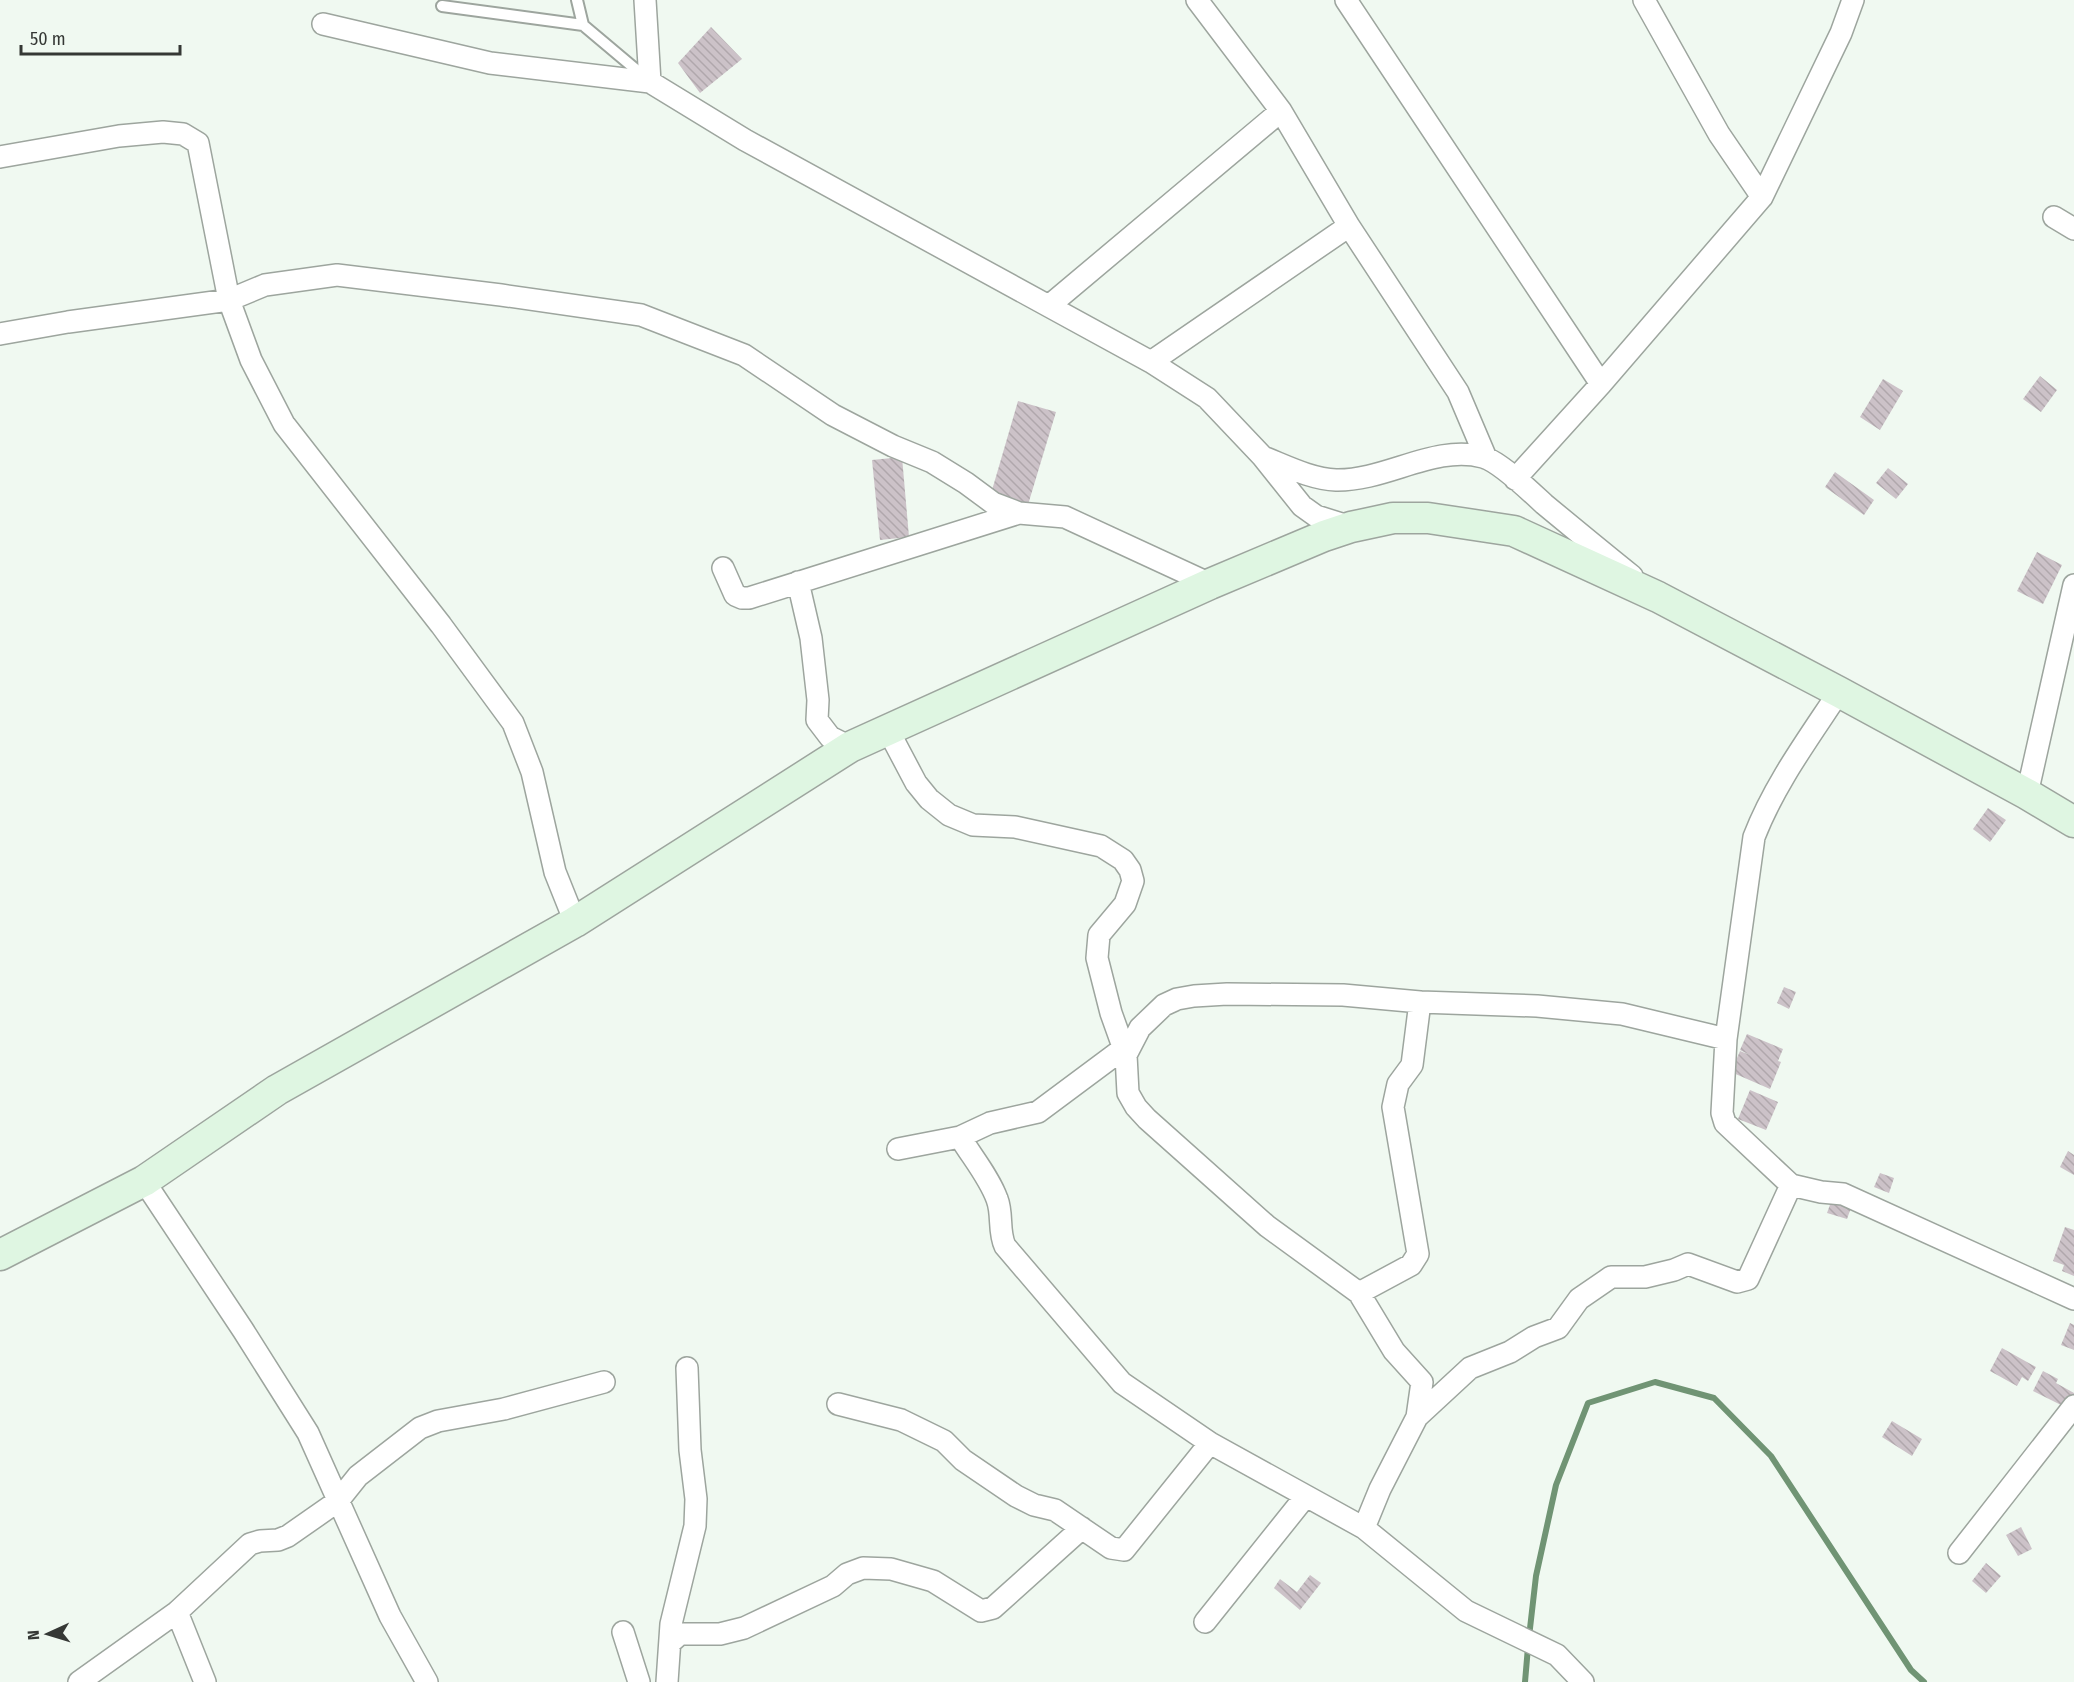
<svg xmlns="http://www.w3.org/2000/svg" width="2074" height="1682" viewBox="0 0 2074 1682" font-family="'Fira Sans Condensed',sans-serif">
<defs>
<pattern id="building-back-hatch" width="6" height="6" patternUnits="userSpaceOnUse" patternTransform="scale(1.5)"><rect width="6" height="6" fill="#ccc2c8"/><path d="M-1 5l2 2M0 0l6 6M5-1l2 2" fill="none" stroke="#b0a7ac"/></pattern>
</defs>
<rect width="100%" height="100%" fill="#f0f9f1"/>
<g fill="none" stroke-linecap="round" stroke-linejoin="round">
<path stroke="#709474" stroke-width="6" d="M 1529,1637 L 1536,1576 L 1556,1485 L 1588,1403 L 1655,1382 L 1714,1398 L 1771,1456 L 1911,1670 L 1924,1682
M 1525,1682 L 1528,1647"/>
</g>
<path fill="url(#building-back-hatch)" d="M 711,27 L 742,59 L 700,93 L 678,63 Z
M 2040,376 L 2057,390 L 2041,412 L 2023,399 Z
M 1883,379 L 1903,391 L 1880,430 L 1860,417 Z
M 1018,401 L 1056,412 L 1027,508 L 990,497 Z
M 902,457 L 909,537 L 880,540 L 872,460 Z
M 1888,468 L 1908,484 L 1896,499 L 1876,483 Z
M 1835,472 L 1874,500 L 1864,515 L 1825,487 Z
M 2037,552 L 2062,565 L 2043,604 L 2017,591 Z
M 1988,808 L 2006,820 L 1990,842 L 1973,829 Z
M 1784,987 L 1796,992 L 1789,1009 L 1777,1003 Z
M 1747,1034 L 1783,1049 L 1778,1061 L 1781,1062 L 1770,1089 L 1731,1072 L 1740,1051 L 1750,1055 L 1740,1050 Z
M 1750,1090 L 1778,1102 L 1766,1130 L 1738,1119 Z
M 2068,1151 L 2074,1155 L 2074,1175 L 2060,1167 Z
M 1880,1173 L 1894,1178 L 1889,1193 L 1874,1187 Z
M 1832,1199 L 1852,1205 L 1847,1219 L 1827,1213 Z
M 2065,1227 L 2074,1230 L 2074,1276 L 2062,1271 L 2064,1265 L 2053,1261 Z
M 2070,1323 L 2074,1325 L 2074,1350 L 2061,1345 Z
M 2002,1348 L 2036,1367 L 2028,1381 L 2022,1377 L 2017,1386 L 1990,1371 Z
M 2043,1371 L 2058,1379 L 2056,1383 L 2074,1393 L 2074,1399 L 2069,1409 L 2033,1391 Z
M 1892,1421 L 1922,1439 L 1912,1456 L 1882,1437 Z
M 2021,1527 L 2032,1549 L 2018,1556 L 2006,1535 Z
M 1986,1563 L 2001,1576 L 1986,1593 L 1972,1581 Z
M 1310,1575 L 1321,1583 L 1300,1610 L 1274,1588 L 1280,1579 L 1297,1592 Z"/>
<g fill="none" stroke-linecap="round" stroke-linejoin="round">
<g stroke="#9da59e" stroke-width="14">
<path id="lane" d="M 577,0 L 583,25
M 442,6 L 583,25 L 646,78"/>
</g>
<g stroke="#9da59e" stroke-width="24">
<path id="street" d="M 645,0 L 650,82
M 1197,0 L 1281,111 L 1349,226 L 1458,392 L 1486,458
M 1346,0 L 1601,384
M 1644,0 L 1719,134 L 1762,197
M 323,24 L 490,63 L 650,82 L 745,140 L 1151,362 L 1207,398 L 1262,456 L 1302,506 L 1316,516 L 1351,527
M 0,157 L 119,136 L 163,132 L 183,134 L 198,143 L 229,300 L 265,285 L 337,275 L 501,295 L 641,315 L 744,355 L 833,415 L 893,446 L 932,462 L 966,483 L 993,503 L 1019,513 L 1065,517 L 1210,584
M 2054,217 L 2074,229
M 1050,305 L 1281,111
M 0,334 L 68,322 L 229,300 L 251,360 L 284,424 L 441,625 L 513,723 L 532,772 L 555,872 L 575,922
M 1151,362 L 1349,226
M 1263,457 C 1286,466 1311,479 1336,480 C 1386,481 1435,444 1483,457 C 1500,462 1530,491 1544,504 C 1573,528 1602,552 1632,576
M 1515,479 L 1601,384 L 1762,197 L 1841,33 L 1853,0
M 723,568 L 735,595 L 742,598 L 749,598 L 1019,513
M 798,582 L 811,638 L 818,700 L 817,720 L 830,737 L 850,747
M 1839,692 C 1808,739 1774,785 1754,837 L 1726,1039 L 1722,1113 L 1725,1123 L 1791,1185 L 1821,1192 L 1843,1194 L 2074,1299
M 888,730 L 916,783 L 929,799 L 949,815 L 973,825 L 1015,827 L 1101,846 L 1123,860 L 1130,870 L 1133,881 L 1125,904 L 1099,935 L 1097,958 L 1111,1013 L 1126,1055 L 1128,1093 L 1136,1107 L 1147,1119 L 1267,1226 L 1359,1293 L 1394,1351 L 1422,1382 L 1417,1417
M 2027,794 L 2074,585
M 1126,1055 L 1140,1028 L 1164,1005 L 1177,999 L 1194,996 L 1227,994 L 1343,995 L 1420,1002 L 1537,1006 L 1622,1014 L 1726,1039
M 960,1137 C 972,1157 989,1177 997,1199 C 1003,1214 998,1231 1005,1246 L 1122,1383 L 1210,1443 L 1364,1528 L 1466,1611 L 1557,1655 L 1583,1682
M 898,1149 L 960,1137 L 990,1123 L 1038,1112 L 1124,1048
M 144,1181 L 243,1330 L 308,1433 L 390,1616 L 427,1682
M 1359,1293 L 1411,1265 L 1418,1254 L 1393,1107 L 1398,1084 L 1412,1065 L 1420,1002
M 838,1404 L 901,1420 L 944,1441 L 963,1460 L 1016,1496 L 1034,1505 L 1055,1510 L 1111,1548 L 1124,1550 L 1210,1443
M 1364,1528 L 1380,1489 L 1417,1417 L 1470,1368 L 1510,1352 L 1534,1337 L 1558,1328 L 1579,1299 L 1611,1277 L 1645,1277 L 1674,1270 L 1688,1264 L 1737,1282 L 1748,1279 L 1791,1185
M 1959,1553 L 2074,1406
M 177,1612 L 205,1682
M 1205,1622 L 1305,1497
M 623,1632 L 639,1682
M 671,1642 L 680,1634 L 720,1634 L 744,1628 L 833,1586 L 847,1574 L 863,1568 L 891,1569 L 933,1581 L 981,1611 L 993,1608 L 1082,1528
M 79,1682 L 177,1612 L 250,1544 L 260,1541 L 278,1540 L 288,1536 L 338,1501 L 358,1476 L 420,1428 L 438,1421 L 504,1409 L 604,1382
M 667,1682 L 671,1624 L 695,1526 L 696,1499 L 690,1450 L 687,1368"/>
</g>
<g stroke="#9da59e" stroke-width="33">
<path id="secondary" d="M 0,1255 L 144,1181 L 277,1090 L 575,922 L 850,747 L 1210,584 L 1324,536 L 1351,527 L 1393,518 L 1428,518 L 1514,531 L 1658,597 L 1839,692 L 2027,794 L 2074,822"/>
</g>
<use href="#lane" stroke="#fff" stroke-width="10"/>
<use href="#street" stroke="#fff" stroke-width="21"/>
<use href="#secondary" stroke="#dff6e2" stroke-width="30"/>
</g>
<g transform="translate(48 1634) rotate(266)" stroke="#f0f9f1" stroke-width="4.5" paint-order="stroke">
<path d="M0-4.5L10 22L0 15L-10 22Z" fill="#353835"/>
<text y="-9" font-size="16" font-weight="bold" text-anchor="middle" fill="#353835">N</text>
</g>
<path d="M21 45v9h159v-9" fill="none" stroke="#353835" stroke-width="3"/>
<text x="30" y="45" font-size="18" fill="#353835" stroke="#f0f9f1" stroke-width="4.5" paint-order="stroke">50 m</text>
</svg>
